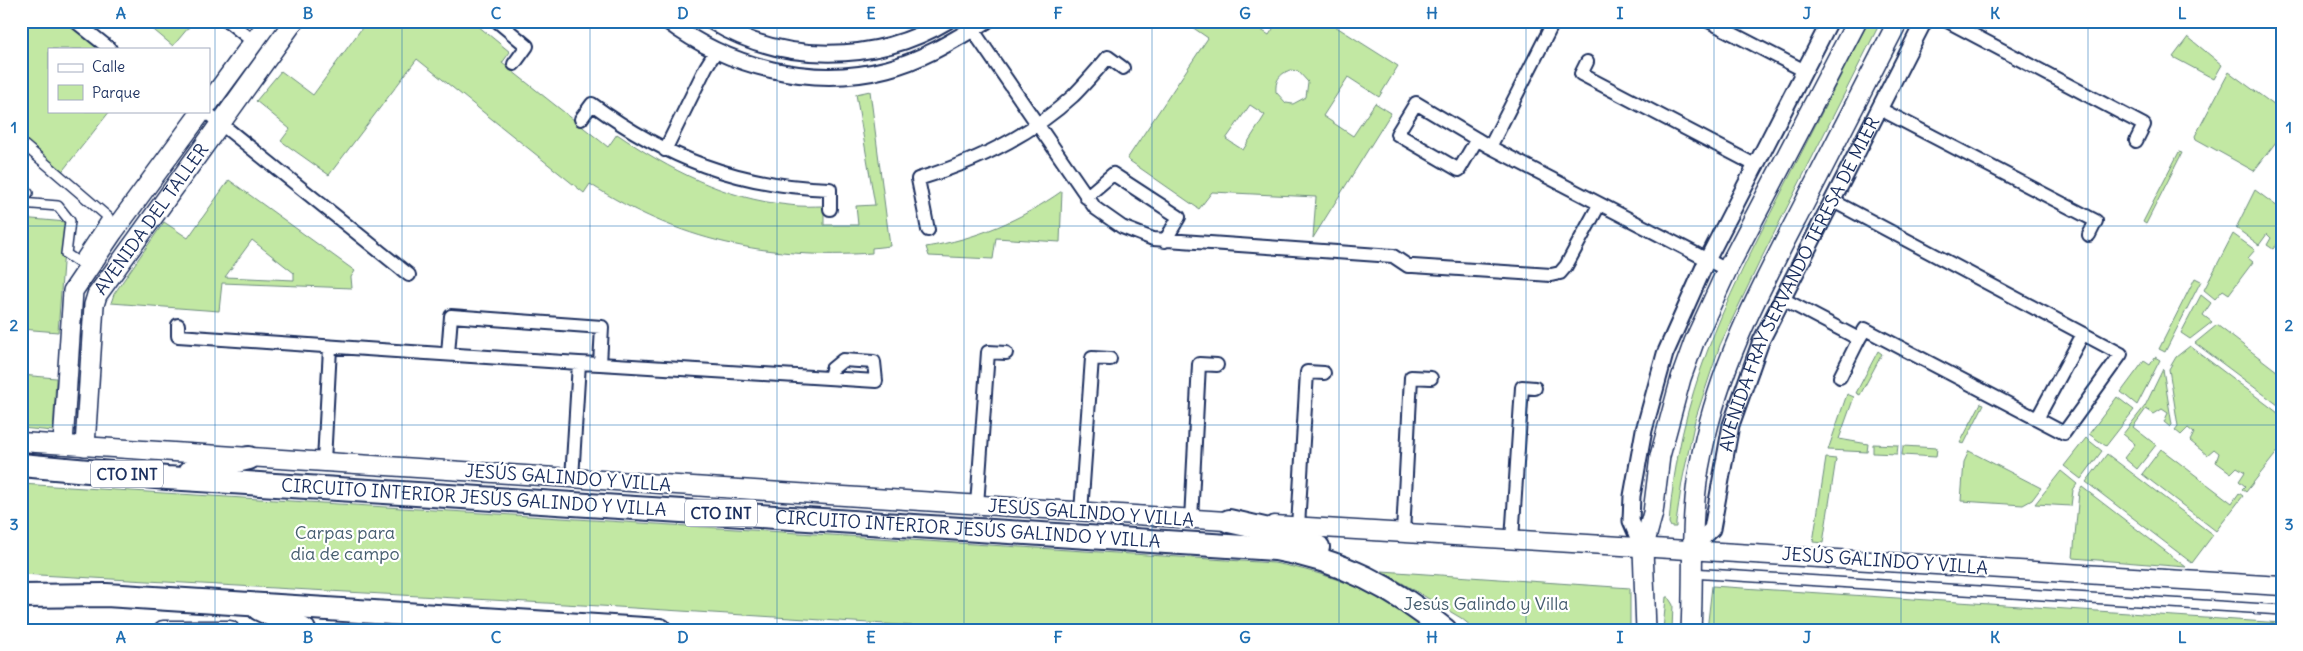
<svg xmlns="http://www.w3.org/2000/svg" width="2303" height="651" viewBox="0 0 2303 651" font-family="Delius,sans-serif">
<rect width="100%" height="100%" fill="#fff"/>
<filter id="ink" filterUnits="userSpaceOnUse"><feTurbulence type="fractalNoise" baseFrequency=".02" numOctaves="2"/><feDisplacementMap in="SourceGraphic" scale="10" xChannelSelector="R" yChannelSelector="G"/><feConvolveMatrix kernelMatrix="1 2 1 2 8 2 1 2 1" color-interpolation-filters="sRGB"/></filter>
<g filter="url(#ink)">
<path fill="#c2e8a3" stroke="#6e8c80" fill-rule="evenodd" d="M 21,21 L 66,21 L 101,49 L 49,49 L 49,111 L 110,111 L 60,174 L 21,143 Z
M 143,21 L 194,21 L 173,46 Z
M 367,21 L 472,21 L 510,52 L 502,63 L 608,147 L 617,134 C 670,170 725,199 789,205 C 801,207 813,206 824,206 L 824,225 L 858,225 L 856,206 L 875,205 L 856,94 L 870,91 L 890,246 L 872,248 L 872,253 C 767,260 679,241 590,184 L 584,193 L 417,59 L 329,175 L 281,141 L 290,129 L 256,101 L 281,71 L 313,95 Z
M 1196,21 L 1247,21 L 1269,35 L 1278,21 L 1327,21 L 1398,66 L 1379,97 L 1348,77 L 1323,116 L 1353,136 L 1375,103 L 1391,113 L 1313,238 L 1316,197 L 1212,192 L 1199,209 L 1127,159 L 1208,38 L 1192,27 ZM 1290,70 L 1298,71 L 1308,82 L 1306,97 L 1293,104 L 1286,103 L 1276,92 C 1275,81 1279,74 1290,70 ZM 1250,105 L 1265,115 L 1243,150 L 1226,139 Z
M 1869,21 L 1881,21 L 1760,261 L 1720,345 L 1695,420 L 1682,482 L 1676,523 L 1676,527 L 1671,527 L 1669,523 C 1679,395 1723,305 1781,193 C 1810,136 1839,78 1869,21 Z
M 2188,37 L 2222,65 L 2214,79 L 2173,57 Z
M 2229,72 L 2282,111 L 2282,140 L 2279,138 L 2254,171 L 2196,139 L 2195,136 Z
M 2179,152 L 2182,153 L 2146,224 L 2143,222 Z
M 229,180 L 355,271 L 351,277 L 352,288 L 222,283 L 219,311 L 111,303 L 114,294 L 164,222 L 188,238 ZM 252,240 L 294,273 L 294,280 L 225,277 Z
M 2255,190 L 2282,210 L 2282,238 L 2273,249 L 2267,245 L 2271,238 L 2267,234 L 2259,245 L 2236,228 Z
M 1062,191 L 1060,242 L 996,238 L 993,259 L 929,256 L 926,247 C 976,239 1021,220 1062,191 Z
M 21,218 L 66,222 L 58,332 L 21,329 Z
M 2233,234 L 2255,250 L 2248,258 L 2253,262 L 2229,294 L 2223,290 L 2215,299 L 2204,290 Z
M 2195,278 L 2201,281 L 2165,352 L 2159,349 Z
M 2201,295 L 2211,303 L 2203,315 L 2212,322 L 2190,339 L 2181,333 Z
M 2217,325 L 2282,375 L 2282,408 L 2195,343 Z
M 2190,346 L 2282,416 L 2282,446 L 2246,492 L 2242,489 L 2245,486 L 2239,481 L 2245,472 L 2237,467 L 2231,473 L 2216,462 L 2219,453 L 2214,449 L 2207,455 L 2190,441 L 2194,433 L 2188,428 L 2181,435 L 2175,430 L 2178,426 L 2169,369 L 2176,357 Z
M 1878,351 L 1882,354 L 1860,395 L 1856,393 Z
M 2155,357 L 2160,360 L 2137,405 L 2121,392 L 2144,361 L 2150,365 Z
M 2163,369 L 2172,425 L 2170,427 L 2164,422 L 2168,413 L 2162,409 L 2154,414 L 2146,409 L 2133,427 L 2156,445 L 2137,469 L 2124,458 L 2135,444 L 2123,434 L 2145,406 Z
M 21,375 L 56,378 L 53,431 L 21,428 Z
M 1847,394 L 1854,397 L 1839,439 L 1868,444 L 1867,452 L 1828,450 Z
M 2117,397 L 2134,410 L 2106,446 L 2089,434 Z
M 1981,403 L 1984,404 L 1964,444 L 1960,443 Z
M 2086,438 L 2102,451 L 2081,479 L 2064,466 Z
M 1873,444 L 1898,445 L 1897,454 L 1873,453 Z
M 1903,446 L 1937,448 L 1936,457 L 1902,455 Z
M 2161,449 L 2232,503 L 2239,493 L 2243,496 L 2216,531 L 2142,474 Z
M 1969,451 L 2041,488 L 2032,500 L 2023,505 L 1961,501 L 1964,462 Z
M 2107,454 L 2213,535 L 2192,563 L 2086,482 Z
M 1826,458 L 1836,459 L 1823,543 L 1813,542 Z
M 2061,471 L 2077,484 L 2073,490 L 2071,506 L 2035,504 Z
M 21,484 L 1274,563 C 1328,573 1385,593 1428,630 L 979,630 L 618,607 L 21,574 Z
M 2082,487 L 2186,567 L 2073,558 L 2079,492 Z
M 1382,571 L 1630,588 L 1630,630 L 1476,630 L 1461,618 Z
M 1712,586 L 2282,623 L 2282,630 L 1707,630 Z
M 1666,597 L 1668,597 L 1673,605 L 1672,630 L 1663,630 Z"/>
<g fill="none" stroke-linecap="round" stroke-linejoin="round">
<g stroke="#1b2f5e" stroke-width="12">
<path id="pedestrian" d="M 21,165 L 24,145 L 108,217 L 78,262 L 66,254 L 70,221 L 58,206 L 21,203
M 21,186 L 28,193 L 21,202
M 1691,573 L 2282,610"/>
</g>
<g stroke="#1b2f5e" stroke-width="16">
<path id="minor" d="M 75,21 L 110,49
M 228,21 L 254,42
M 497,21 L 527,46 L 514,64
M 1708,21 L 1805,71
M 1947,21 L 2144,125 L 2136,141
M 972,29 L 1095,208 L 1122,227 L 1153,239 L 1393,256 L 1408,266 L 1413,266 L 1551,275 L 1560,273 L 1566,266 L 1599,205
M 1587,62 L 1581,74 L 1757,166
M 1880,109 L 2096,221 L 2089,235
M 205,111 L 409,275
M 581,119 L 592,104 C 666,158 738,186 830,189 L 830,209
M 1477,139 L 1459,170 L 1397,134 L 1416,103 L 1490,147 L 1727,270
M 1490,147 L 1554,21
M 665,150 L 706,67 L 716,51
M 1086,197 L 1113,174 L 1179,217 L 1165,241
M 928,230 L 918,179 C 974,162 1030,136 1073,96 C 1085,84 1097,70 1108,57 L 1123,68
M 1781,298 L 1859,339 L 1865,329 L 2064,433 L 2121,354 L 1833,201
M 178,325 L 178,336 C 312,346 445,354 579,363 L 600,364 L 876,381 L 874,362 L 843,360 L 832,369 L 830,378
M 448,354 L 451,316 L 602,327 L 600,364
M 1840,377 L 1859,339
M 2037,419 L 2083,334
M 324,461 L 330,348
M 572,479 L 579,363
M 977,505 L 988,352 L 1006,353
M 1081,512 L 1092,358 L 1110,359
M 1191,520 L 1199,364 L 1217,365
M 1298,527 L 1307,372 L 1324,373
M 1403,533 L 1411,377 L 1431,378
M 1512,540 L 1522,387 L 1535,388"/>
</g>
<g stroke="#1b2f5e" stroke-width="19">
<g id="tertiary">
<path d="M 667,21 C 728,67 812,89 887,69 C 923,60 954,40 986,21"/>
<path d="M 711,21 C 781,64 876,64 947,21"/>
<path d="M 1643,549 L 1631,521 L 1632,496 L 1644,430 L 1665,354 L 1707,260 L 1830,21"/>
<path id="s1" d="M 1691,549 L 1712,529 L 1731,425 L 1761,341 L 1924,21"/>
</g>
</g>
<g stroke="#1b2f5e" stroke-width="21">
<path id="secondary" d="M 21,442 L 1241,522
M 1274,525 L 2282,586
M 163,630 L 230,630"/>
</g>
<g stroke="#1b2f5e" stroke-width="22">
<g id="primary">
<path d="M 209,103 L 269,21"/>
<path d="M 63,444 L 73,291 L 113,232 L 202,111"/>
<path id="s2" d="M 85,446 L 94,305 L 97,295 L 294,21"/>
<path d="M 1646,630 L 1643,549 L 1653,513 L 1660,456 L 1681,378 L 1694,342 L 1727,270 L 1857,21"/>
<path d="M 1691,630 C 1694,570 1689,512 1702,453 C 1720,365 1757,295 1798,216 C 1831,151 1864,86 1898,21"/>
</g>
</g>
<g stroke="#1b2f5e" stroke-width="26">
<g id="motorway">
<path id="s3" d="M 21,465 L 167,478 L 1275,549 C 1341,560 1393,587 1445,630"/>
<path d="M 190,472 L 249,458"/>
<path d="M 1229,521 L 1282,533 L 1318,547"/>
<path d="M 21,596 L 106,595 L 660,630"/>
<path d="M 259,609 L 304,630"/>
</g>
</g>
<use href="#pedestrian" stroke="#fff" stroke-width="9"/>
<use href="#minor" stroke="#fff" stroke-width="12"/>
<use href="#tertiary" stroke="#fff" stroke-width="15"/>
<use href="#secondary" stroke="#fff" stroke-width="18"/>
<use href="#primary" stroke="#fff" stroke-width="19"/>
<use href="#motorway" stroke="#fff" stroke-width="22"/>
</g>
</g>
<path fill="none" stroke="#1f6fb2" stroke-width="1" stroke-opacity="0.55" d="M 215,21 L 215,630M 402,21 L 402,630M 590,21 L 590,630M 777,21 L 777,630M 964,21 L 964,630M 1152,21 L 1152,630M 1339,21 L 1339,630M 1526,21 L 1526,630M 1714,21 L 1714,630M 1901,21 L 1901,630M 2088,21 L 2088,630M 21,226 L 2282,226M 21,425 L 2282,425"/>
<g text-anchor="middle" stroke-width="4.5" stroke-linejoin="round" paint-order="stroke">
<g fill="#fff" stroke="#5f6d8e" stroke-width="1">
<rect x="91" y="460.5" width="72" height="27" rx="4"/>
<rect x="685" y="499.5" width="72" height="27" rx="4"/>
</g>
<g font-size="16" font-weight="bold" fill="#1b2f5e">
<text x="127" y="480">CTO INT</text>
<text x="721" y="519">CTO INT</text>
</g>
<g font-size="18" fill="#1b2f5e" stroke="#fff">
<text dy="6" stroke="none"><textPath href="#s2" startOffset="245">AVENIDA DEL TALLER</textPath></text>
<text dy="6" stroke="none"><textPath href="#s1" startOffset="291">AVENIDA FRAY SERVANDO TERESA DE MIER</textPath></text>
<text transform="translate(568 478) rotate(4)" y="6">JESÚS GALINDO Y VILLA</text>
<text dy="6" stroke="none"><textPath href="#s3" startOffset="454">CIRCUITO INTERIOR JESÚS GALINDO Y VILLA</textPath></text>
<text transform="translate(1091 513) rotate(4)" y="6">JESÚS GALINDO Y VILLA</text>
<text dy="6" stroke="none"><textPath href="#s3" startOffset="949">CIRCUITO INTERIOR JESÚS GALINDO Y VILLA</textPath></text>
<text transform="translate(1885 561) rotate(4)" y="6">JESÚS GALINDO Y VILLA</text>
</g>
<g font-size="18" fill="#455d6f" stroke="#fff">
<text x="345" y="539">Carpas para<tspan x="345" dy="21">dia de campo</tspan></text>
<text x="1486" y="610">Jesús Galindo y Villa</text>
</g>
</g>
<rect width="2303" height="651" fill="none" stroke="#fff" stroke-width="55"/>
<rect x="48" y="48" width="162" height="65" fill="#ffffff" stroke="#a4acbf"/>
<rect x="58" y="64" width="25" height="8" fill="#ffffff" stroke="#a4acbf"/>
<text x="92" y="72" font-size="15" fill="#1b2f5e">Calle</text>
<rect x="58" y="85" width="25" height="15" fill="#c2e8a3" stroke="#a4acbf"/>
<text x="92" y="98" font-size="15" fill="#1b2f5e">Parque</text>
<rect x="28" y="28" width="2248" height="596" fill="none" stroke="#1f6fb2" stroke-width="2"/>
<g font-size="16" text-anchor="middle" font-weight="bold" fill="#1f6fb2">
<text x="121" y="19">A</text>
<text x="308" y="19">B</text>
<text x="496" y="19">C</text>
<text x="683" y="19">D</text>
<text x="871" y="19">E</text>
<text x="1058" y="19">F</text>
<text x="1245" y="19">G</text>
<text x="1432" y="19">H</text>
<text x="1620" y="19">I</text>
<text x="1807" y="19">J</text>
<text x="1995" y="19">K</text>
<text x="2182" y="19">L</text>
<text x="14" y="133">1</text>
<text x="2289" y="133">1</text>
<text x="14" y="331">2</text>
<text x="2289" y="331">2</text>
<text x="14" y="530">3</text>
<text x="2289" y="530">3</text>
<text x="121" y="643">A</text>
<text x="308" y="643">B</text>
<text x="496" y="643">C</text>
<text x="683" y="643">D</text>
<text x="871" y="643">E</text>
<text x="1058" y="643">F</text>
<text x="1245" y="643">G</text>
<text x="1432" y="643">H</text>
<text x="1620" y="643">I</text>
<text x="1807" y="643">J</text>
<text x="1995" y="643">K</text>
<text x="2182" y="643">L</text>
</g>
</svg>
